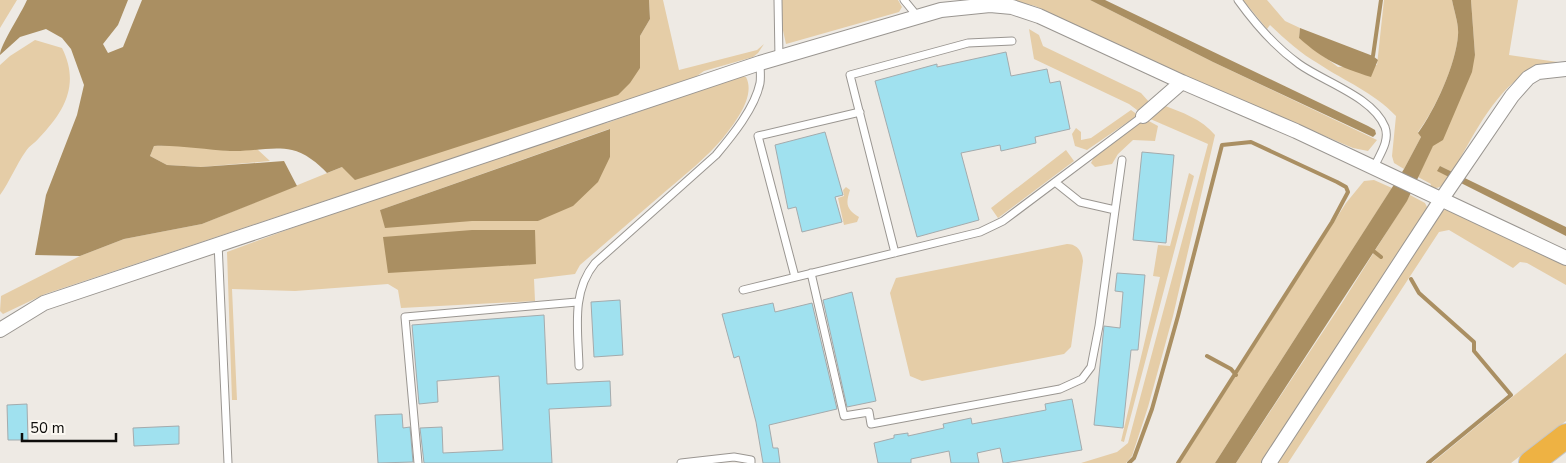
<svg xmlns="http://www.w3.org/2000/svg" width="1566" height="463" viewBox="0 0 1566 463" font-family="'Nunito Sans',sans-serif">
<rect width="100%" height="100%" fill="#eeeae4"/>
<path fill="#e5cda7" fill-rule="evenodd" d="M 0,0 L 17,0 L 0,28 Z
M 649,0 L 663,0 L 679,70 L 757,50 L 764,44 L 758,53 L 753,57 L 704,71 L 694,78 L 45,294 L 3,314 L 0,311 L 1,296 L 80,256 L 124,239 L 202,224 L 342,167 L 640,68 L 640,36 L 650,19 Z
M 782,0 L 898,0 L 902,7 L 899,12 L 786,44 L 782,26 Z
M 1010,0 L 1090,0 L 1213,62 L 1377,140 L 1368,151 L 1353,148 L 1193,80 L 1035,6 Z
M 1243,0 L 1267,0 L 1285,21 L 1300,28 L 1299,38 L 1338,67 L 1377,65 L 1384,0 L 1452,0 C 1454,11 1459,24 1458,35 C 1456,64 1435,110 1418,132 L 1421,137 L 1404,169 L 1394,163 L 1392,156 L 1396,116 C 1373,92 1346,82 1319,64 C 1300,53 1286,40 1270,25 L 1267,29 Z
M 1471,0 L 1518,0 L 1509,55 L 1565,63 C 1555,65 1541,66 1532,70 C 1494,89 1473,138 1452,172 L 1440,166 L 1449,177 C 1444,185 1440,190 1430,187 L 1431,184 L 1418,177 L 1475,55 Z
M 1029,29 L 1039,35 L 1043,46 L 1141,93 L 1150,103 L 1141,113 L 1129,104 L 1034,59 Z
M 35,40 L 62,48 C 80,84 65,111 39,138 C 35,143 29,146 26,151 C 16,165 10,181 0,195 L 0,65 L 10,56 Z
M 739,76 L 746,77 C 756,96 735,123 723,138 C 707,157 686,174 667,190 C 638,215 609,240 580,265 L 575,274 L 534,279 L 535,301 L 401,308 L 398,290 L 388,284 L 295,291 L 232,289 L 237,400 L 232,400 L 227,252 L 368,200 L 597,124 L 607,123 ZM 609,129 L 610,157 L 538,221 L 472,221 L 380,210 Z
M 1163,105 C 1181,112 1202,119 1215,135 L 1173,316 L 1148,407 L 1132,456 L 1126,463 L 1081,463 L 1117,452 L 1128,443 L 1208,144 L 1148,118 Z
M 1131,110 L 1138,115 L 1087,150 L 1075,146 L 1072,134 L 1076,128 L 1081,132 L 1081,140 L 1091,138 Z
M 1145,119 L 1158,126 L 1155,141 L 1133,140 L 1118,154 L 1112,164 L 1095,167 L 1091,163 L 1094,157 Z
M 178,145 L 232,151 L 257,149 L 270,161 L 201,167 L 167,165 L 150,156 L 154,146 Z
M 1066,150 L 1074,161 L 998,218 L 991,208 Z
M 1189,173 L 1194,176 L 1124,442 L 1121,441 L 1160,277 L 1153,276 L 1158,245 L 1170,246 Z
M 1374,180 L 1392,188 L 1215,463 L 1180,463 L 1346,203 L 1364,181 Z
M 846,187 L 850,190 C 845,205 847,209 859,217 L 857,222 L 844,225 L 838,198 L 844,196 L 843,190 Z
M 1410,195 L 1425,203 L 1427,207 L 1426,213 L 1262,463 L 1236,463 L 1342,303 Z
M 1446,209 L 1566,264 L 1566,285 L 1527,263 L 1520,262 L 1513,268 L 1449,230 L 1439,232 L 1288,463 L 1276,463 L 1441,212 Z
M 1067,244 C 1077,244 1082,251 1083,261 L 1071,347 L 1064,354 L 922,381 L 910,376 L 890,293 L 896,278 Z
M 1566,353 L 1566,421 L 1511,463 L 1432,463 Z"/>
<path fill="#aa8f62" d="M 27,0 L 128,0 L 118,25 L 103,44 L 108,53 L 123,47 L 142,0 L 649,0 L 650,19 L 640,36 L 640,68 L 630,83 L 618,95 L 355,180 L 342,167 L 327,173 C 319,164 304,152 292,150 C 272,146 251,152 230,151 C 205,150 180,145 154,146 L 150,156 L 167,165 L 201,167 L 284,161 L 297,186 L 202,224 L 124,239 L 80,256 L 35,255 L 46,195 L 77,115 L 84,85 L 71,49 L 62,38 L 46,29 L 20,37 L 0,55 C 0,45 21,14 27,0 Z
M 1090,0 L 1105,0 L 1368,126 L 1375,130 L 1376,134 L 1373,137 L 1213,62 Z
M 1452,0 L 1471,0 L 1475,55 L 1472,72 L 1443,140 L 1433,146 L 1407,201 L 1236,463 L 1215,463 L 1404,169 L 1421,137 L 1418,133 C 1435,110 1456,64 1458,35 C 1459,24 1454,11 1452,0 Z
M 1300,28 L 1373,56 L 1378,60 L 1371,77 C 1339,67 1324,60 1299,38 Z
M 610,129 L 610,157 L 598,182 L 573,206 L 538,221 L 472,221 L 385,228 L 380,210 Z
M 1440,166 L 1566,227 L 1566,236 L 1437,171 Z
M 472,230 L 535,230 L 536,264 L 388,273 L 383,237 Z"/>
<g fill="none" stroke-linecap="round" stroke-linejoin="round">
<path stroke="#aa8f62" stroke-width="4" d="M 1373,56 L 1381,0
M 1371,249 L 1381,257
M 1411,279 L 1419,293 L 1474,342 L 1474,351 L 1511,395 L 1428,463
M 1207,356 L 1231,369 L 1236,375
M 1129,463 L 1134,458 L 1152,409 L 1178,316 L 1222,145 L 1251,142 L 1337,182 L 1346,187 L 1348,192 L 1332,222 L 1178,463"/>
</g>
<path fill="#a0e1ef" stroke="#a4abad" d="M 1006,52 L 1011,76 L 1047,69 L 1050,83 L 1060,81 L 1070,129 L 1035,137 L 1036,143 L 1001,151 L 1000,145 L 961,153 L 979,220 L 917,237 L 875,81 L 937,64 L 937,67 Z
M 825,132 L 843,195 L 835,197 L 842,222 L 802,232 L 796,207 L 788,209 L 775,145 Z
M 1142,152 L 1174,155 L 1166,243 L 1133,240 Z
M 1117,273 L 1145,275 L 1138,350 L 1131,350 L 1123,428 L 1094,425 L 1104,326 L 1120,328 L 1123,292 L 1115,291 Z
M 852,292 L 876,401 L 847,407 L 823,300 Z
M 620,300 L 623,355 L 594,357 L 591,302 Z
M 773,303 L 775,312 L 812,303 L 837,409 L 769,425 L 773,448 L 778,448 L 780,463 L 763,463 L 756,422 L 739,356 L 734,358 L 722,314 Z
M 544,315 L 547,384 L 610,381 L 611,406 L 549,409 L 552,463 L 424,463 L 420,428 L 442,427 L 443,453 L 503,450 L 499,376 L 437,381 L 438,402 L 419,404 L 412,325 Z
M 1072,399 L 1082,450 L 1005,463 L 1003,463 L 1000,448 L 977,453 L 979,463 L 951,463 L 949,451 L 911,459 L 911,463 L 878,463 L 874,443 L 894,438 L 894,435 L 908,433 L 908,436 L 944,428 L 943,424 L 971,418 L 972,424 L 1046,410 L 1045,404 Z
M 27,404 L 28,440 L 8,440 L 7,405 Z
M 402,414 L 403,428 L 410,427 L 413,462 L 378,463 L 375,415 Z
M 179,426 L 179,444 L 134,446 L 133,428 Z"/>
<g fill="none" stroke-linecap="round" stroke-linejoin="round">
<g stroke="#9a9691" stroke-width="9">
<path id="service" d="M 778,0 L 779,58
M 904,0 L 918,17
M 1238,0 C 1256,25 1274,46 1299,64 C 1324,82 1373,97 1385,127 C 1390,141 1380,154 1374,167
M 1055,182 L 1080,202 L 1115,210
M 218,243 L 228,463
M 895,253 L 850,75 L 968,43 L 1012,41
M 811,273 L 844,416 L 869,412 L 871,424 L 1060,389 L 1082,379 L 1091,367 L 1099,326 L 1122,160
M 795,277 L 758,136 L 860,112
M 743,290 L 980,232 L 1003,221 L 1143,116
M 579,366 C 578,330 571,292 595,263 L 716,155 C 732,136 755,108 760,83 C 761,77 760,69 760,63
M 418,463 L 405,317 L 577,302
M 681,463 L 734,457 L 751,460 L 751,463"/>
</g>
<g stroke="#9a9691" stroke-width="16">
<path id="minor" d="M 1143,116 L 1182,82
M 0,330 L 44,303 L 760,63 L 941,10 L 990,5 L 1012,7 L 1039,16 L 1182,82 L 1296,131 L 1566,258
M 1269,463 L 1441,200 L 1512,96 L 1528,78 L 1538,72 L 1566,69"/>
</g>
<g stroke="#c5c5c4" stroke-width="26">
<path id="motorway" d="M 1531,463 L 1566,436"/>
</g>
<use href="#service" stroke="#fff" stroke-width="7"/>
<use href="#minor" stroke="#fff" stroke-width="14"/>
<use href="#motorway" stroke="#eeb243" stroke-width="24"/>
</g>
<path d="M22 433v8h94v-8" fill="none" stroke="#0e0d0b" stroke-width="2.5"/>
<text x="30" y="433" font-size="15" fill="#0e0d0b" stroke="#fbf8f2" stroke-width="4" paint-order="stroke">50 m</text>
</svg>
